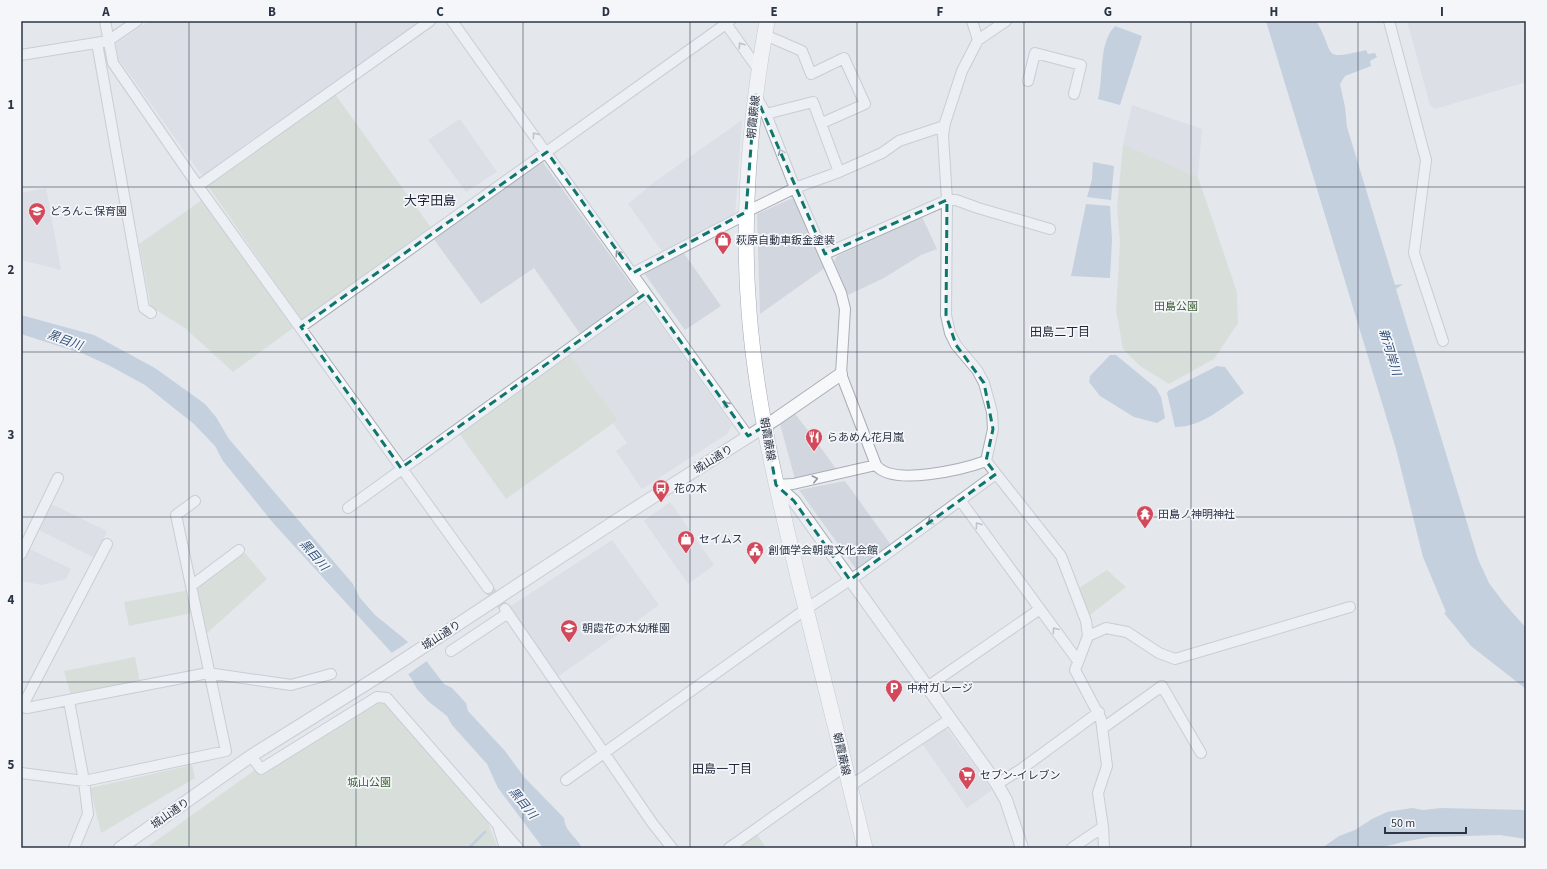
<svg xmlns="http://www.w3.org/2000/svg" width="1547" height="869" viewBox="0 0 1547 869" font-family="'Source Sans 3','Noto Sans JP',sans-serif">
<rect width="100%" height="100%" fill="#e4e7ec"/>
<path fill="#d2d6de" d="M 149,21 L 424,21 L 253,139 L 203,177 L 118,58 L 116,44 Z
M 1407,21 L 1516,21 L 1526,26 L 1526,82 L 1435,109 L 1430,105 Z
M 1132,105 L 1202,129 L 1198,177 L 1123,144 Z
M 460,119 L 497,172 L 466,192 L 428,140 Z
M 742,120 L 735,215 L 664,254 L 628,204 L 653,183 Z
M 542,161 L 638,294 L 581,335 L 534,268 L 481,304 L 433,238 Z
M 46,188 L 61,270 L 21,260 L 21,193 Z
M 795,197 L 825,268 L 760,314 L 757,214 Z
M 922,217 L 937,249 L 921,255 L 884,278 L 848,295 L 834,261 L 837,256 Z
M 683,252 L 721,306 L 685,330 L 644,273 Z
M 643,300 L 732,425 L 727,434 L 642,489 L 616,451 L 627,443 L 613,423 L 618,420 L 569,353 Z
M 795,414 L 813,437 L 837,470 L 795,479 L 780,424 Z
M 845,481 L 891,545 L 856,569 L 799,490 Z
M 670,502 L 714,565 L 688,584 L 644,521 Z
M 51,504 L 107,531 L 95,558 L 37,529 Z
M 612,540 L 659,605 L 556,678 L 508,608 Z
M 28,548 L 71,569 L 66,579 L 42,585 L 21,581 L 21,562 Z
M 945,726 L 992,790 L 967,808 L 921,742 Z"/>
<path fill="#c9d6c5" d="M 335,94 L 432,229 L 302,321 L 208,186 Z
M 1123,144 L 1198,177 L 1237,292 L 1238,323 L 1214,359 L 1169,384 L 1140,366 L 1123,349 L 1116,310 L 1120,242 L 1117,208 Z
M 202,200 L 293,328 L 233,372 L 185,328 L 151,307 L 139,244 Z
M 569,353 L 618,420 L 506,499 L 458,432 Z
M 245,553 L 267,579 L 206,634 L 196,589 Z
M 1107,570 L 1126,587 L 1090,615 L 1079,588 Z
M 189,590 L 192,613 L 129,626 L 124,602 Z
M 135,657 L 140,682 L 71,696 L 64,671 Z
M 378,700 L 386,701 L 486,818 L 498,848 L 146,848 L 255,770 L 259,774 Z
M 192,765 L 195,778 L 101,833 L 90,788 Z
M 756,833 L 766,848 L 736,848 Z"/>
<path fill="#9fb4cc" d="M 1266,21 L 1316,21 C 1337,55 1319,61 1366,50 L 1368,54 L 1375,53 L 1377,57 L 1370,61 L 1371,66 L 1345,76 L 1340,84 L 1345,107 L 1347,127 L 1395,285 L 1403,284 L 1396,289 L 1478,559 L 1489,583 L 1504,603 L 1526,628 L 1526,689 L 1471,646 L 1444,613 L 1446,612 L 1423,557 L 1396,449 Z
M 1115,26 L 1142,36 L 1120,105 L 1098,99 C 1104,76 1098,44 1115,26 Z
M 1093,162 L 1114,166 L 1111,200 L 1087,197 L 1092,179 Z
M 1086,204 L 1110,206 L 1112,240 L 1110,278 L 1071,276 Z
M 21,315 L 94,335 L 155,368 L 205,404 L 216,417 L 229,439 L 353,584 L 360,598 L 375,615 L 407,641 L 428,663 L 444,684 L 452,688 L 466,703 L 468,711 L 505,751 L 524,777 L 564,818 C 565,832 576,836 582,848 L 543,848 L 498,788 L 487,764 L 452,725 L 447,716 L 429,702 L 417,689 L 411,678 L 391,652 L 274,524 L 223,461 L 215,446 L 194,424 L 145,385 L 110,366 L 84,354 L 21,334 Z
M 1110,355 L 1116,355 L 1156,388 L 1161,397 L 1165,418 L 1157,423 L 1134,417 L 1100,396 L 1089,382 L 1090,376 Z
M 1217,366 L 1225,367 L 1244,393 C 1222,408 1202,427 1175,427 L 1167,393 L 1168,391 Z
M 1412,808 L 1423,810 L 1441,808 L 1526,810 L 1526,839 L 1500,835 L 1430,837 L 1403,842 L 1379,848 L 1322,848 L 1339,836 L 1355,830 L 1372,819 L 1387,812 Z"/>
<path fill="#e4e7ec" d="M 410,641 L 428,660 L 406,676 L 390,654 Z"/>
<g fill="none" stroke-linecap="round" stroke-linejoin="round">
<path stroke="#9fb4cc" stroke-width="3" d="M 469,848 L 485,832"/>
<path stroke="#bfc3cb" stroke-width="10" stroke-dasharray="10 5" stroke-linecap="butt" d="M 488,588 L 505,609"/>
<g stroke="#a9aeb7" stroke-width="12">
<path id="minor" d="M 105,21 L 113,63 L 198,186 L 488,588
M 452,21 L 748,436
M 724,21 L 758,69
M 972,21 L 978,40 L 962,71 L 945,123 L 943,135 L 947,200 L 946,315 L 950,333 L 956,345 L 977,370 L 984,383 L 992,412 L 993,429 L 986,461 L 1061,556 L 1086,621 L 1088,636 L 1075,670 L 1101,719 L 1107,766 L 1098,793 L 1103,827 L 1072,848
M 1389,21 L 1426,160 L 1414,253 L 1443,341
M 764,37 L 772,38 L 802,51 L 811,74 L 844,58 L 865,104 L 822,123
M 978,40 L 1006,21
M 97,43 L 144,308 L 151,313
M 21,55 L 108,41 L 137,21
M 1028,81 L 1035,53 L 1081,65 L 1074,94
M 756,96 L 766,114 L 795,188 L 841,293 L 845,309 L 841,374 L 876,465 C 892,487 964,469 986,461
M 766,114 L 813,102 L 839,172
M 198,186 L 430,21
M 825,254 L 947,200 L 956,200 L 978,208 L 1050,229
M 633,273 L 739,218 L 746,212 L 795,188 L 839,172 L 882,153 L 899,141 L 944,126
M 301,327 L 730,21
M 776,485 L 793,484 L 876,465
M 960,500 L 1078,661
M 348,508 L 646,293
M 21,554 L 58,478
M 191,586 L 239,550
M 505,609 L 653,824 L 672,848
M 1088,636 L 1106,628 L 1127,632 L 1159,653 L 1175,659 L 1350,607
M 451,651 L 508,613
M 927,687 L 1040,609
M 69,701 L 84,781 L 88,814 L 74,848
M 21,707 L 27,708 L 208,673 L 291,685 L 331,674
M 22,707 L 107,544
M 1103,728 L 1162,686 L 1201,753
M 251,756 L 261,769 L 377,697 L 387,698 L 518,848
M 21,773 L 84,781 L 226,751 L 176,515 L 195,501
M 566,780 L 806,609 L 862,572 L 996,474
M 997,784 L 1020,770 L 1099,712
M 850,786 L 950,719
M 1103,827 L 1104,848
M 499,829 L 505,848
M 729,848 L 845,766"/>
</g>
<g stroke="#a9aeb7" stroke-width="14">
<path id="tertiary" d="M 776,485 L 794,501 L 997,784 L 1006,800 L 1022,848
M 120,848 L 251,756 L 379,676 L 620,518 L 776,419 L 841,374"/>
</g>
<g stroke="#a3abb8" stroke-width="16">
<path id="primary" d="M 767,21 C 750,117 741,214 749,311 C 756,404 778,495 800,585 C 822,673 844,760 865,848"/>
</g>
<use href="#minor" stroke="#f7f8fa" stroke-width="10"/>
<use href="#tertiary" stroke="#f7f8fa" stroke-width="12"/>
<use href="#primary" stroke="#fff" stroke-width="15"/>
</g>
<defs><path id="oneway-chevron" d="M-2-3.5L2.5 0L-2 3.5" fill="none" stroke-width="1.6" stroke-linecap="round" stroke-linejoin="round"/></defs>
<g stroke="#9196a0">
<use href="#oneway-chevron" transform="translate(741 45) rotate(-124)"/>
<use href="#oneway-chevron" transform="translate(535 135) rotate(-126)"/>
<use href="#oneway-chevron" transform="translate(781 152) rotate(-112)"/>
<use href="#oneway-chevron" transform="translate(618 253) rotate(-125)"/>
<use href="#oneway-chevron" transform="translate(726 404) rotate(-126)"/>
<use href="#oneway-chevron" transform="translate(815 479) rotate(-13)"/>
<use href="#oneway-chevron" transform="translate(930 522) rotate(144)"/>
<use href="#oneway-chevron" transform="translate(978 525) rotate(-126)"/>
<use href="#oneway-chevron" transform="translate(1055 630) rotate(-126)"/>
</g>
<path d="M0 0H1547V869H0ZM 755,94 L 825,254 L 947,200 L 946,315 L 956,345 L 984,383 L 993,429 L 986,461 L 996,474 L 850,580 L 794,501 L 776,485 L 765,426 L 748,436 L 646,293 L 401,468 L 301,327 L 547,152 L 633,273 L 746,212 Z" fill="#e4e7ec" fill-opacity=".55" fill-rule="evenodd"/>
<path fill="none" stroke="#0f766e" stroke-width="3" stroke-dasharray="8 5" stroke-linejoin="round" d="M 755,94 L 825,254 L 947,200 L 946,315 L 956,345 L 984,383 L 993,429 L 986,461 L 996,474 L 850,580 L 794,501 L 776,485 L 765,426 L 748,436 L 646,293 L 401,468 L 301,327 L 547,152 L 633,273 L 746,212 Z"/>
<path fill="none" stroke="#2b3445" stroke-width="1" stroke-opacity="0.55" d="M 189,21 L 189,848M 356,21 L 356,848M 523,21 L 523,848M 690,21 L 690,848M 857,21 L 857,848M 1024,21 L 1024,848M 1191,21 L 1191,848M 1358,21 L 1358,848M 21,187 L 1526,187M 21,352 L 1526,352M 21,517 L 1526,517M 21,682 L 1526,682"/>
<defs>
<g id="school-pin" transform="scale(0.9)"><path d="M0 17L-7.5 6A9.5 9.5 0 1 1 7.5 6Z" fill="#d1495b" stroke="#f4f6f9"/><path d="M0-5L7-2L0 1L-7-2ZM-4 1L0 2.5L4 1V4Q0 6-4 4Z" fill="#fff"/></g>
<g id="shop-pin" transform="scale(0.9)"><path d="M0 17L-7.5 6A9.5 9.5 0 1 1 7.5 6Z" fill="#d1495b" stroke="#f4f6f9"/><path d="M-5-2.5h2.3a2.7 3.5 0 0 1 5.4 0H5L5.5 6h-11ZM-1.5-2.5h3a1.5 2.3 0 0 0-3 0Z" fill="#fff"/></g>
<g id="restaurant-pin" transform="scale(0.9)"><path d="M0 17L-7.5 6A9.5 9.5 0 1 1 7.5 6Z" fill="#d1495b" stroke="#f4f6f9"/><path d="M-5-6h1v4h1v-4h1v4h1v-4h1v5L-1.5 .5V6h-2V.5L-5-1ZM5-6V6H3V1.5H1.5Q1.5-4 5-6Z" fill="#fff"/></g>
<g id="bus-pin" transform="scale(0.9)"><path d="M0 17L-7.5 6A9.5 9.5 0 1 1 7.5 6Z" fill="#d1495b" stroke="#f4f6f9"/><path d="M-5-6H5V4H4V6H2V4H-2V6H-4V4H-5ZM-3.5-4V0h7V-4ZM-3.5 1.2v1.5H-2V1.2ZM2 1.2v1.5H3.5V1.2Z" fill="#fff"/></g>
<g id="temple-pin" transform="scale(0.9)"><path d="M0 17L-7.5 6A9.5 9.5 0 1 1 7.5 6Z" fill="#d1495b" stroke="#f4f6f9"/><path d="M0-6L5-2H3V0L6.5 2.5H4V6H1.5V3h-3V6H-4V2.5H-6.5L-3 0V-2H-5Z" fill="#fff"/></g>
<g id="civic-pin" transform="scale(0.9)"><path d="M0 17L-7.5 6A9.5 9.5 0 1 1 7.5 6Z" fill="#d1495b" stroke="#f4f6f9"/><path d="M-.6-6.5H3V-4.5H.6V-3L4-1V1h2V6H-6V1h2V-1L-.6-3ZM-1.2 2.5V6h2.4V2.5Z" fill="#fff"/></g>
<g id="parking-pin" transform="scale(0.9)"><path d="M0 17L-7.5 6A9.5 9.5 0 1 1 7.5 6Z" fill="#d1495b" stroke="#f4f6f9"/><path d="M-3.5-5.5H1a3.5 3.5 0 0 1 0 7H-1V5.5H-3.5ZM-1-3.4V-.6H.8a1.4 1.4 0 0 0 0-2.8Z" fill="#fff"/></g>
<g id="supermarket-pin" transform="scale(0.9)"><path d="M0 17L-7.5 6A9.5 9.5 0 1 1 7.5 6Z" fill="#d1495b" stroke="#f4f6f9"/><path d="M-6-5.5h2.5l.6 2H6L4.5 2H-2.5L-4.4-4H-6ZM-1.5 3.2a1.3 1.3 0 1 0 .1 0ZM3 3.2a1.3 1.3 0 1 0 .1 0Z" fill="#fff"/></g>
</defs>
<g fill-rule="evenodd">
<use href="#school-pin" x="37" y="211"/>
<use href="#shop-pin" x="723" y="240"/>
<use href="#restaurant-pin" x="814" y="437"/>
<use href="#bus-pin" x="661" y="488"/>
<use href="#temple-pin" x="1145" y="514"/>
<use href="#shop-pin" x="686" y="539"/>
<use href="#civic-pin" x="755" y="550"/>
<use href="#school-pin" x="569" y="628"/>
<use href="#parking-pin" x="894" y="688"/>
<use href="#supermarket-pin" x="967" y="775"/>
</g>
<g text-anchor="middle" stroke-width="3.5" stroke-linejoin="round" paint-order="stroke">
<g font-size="11" fill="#2b3445" stroke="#f4f6f9">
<text transform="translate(753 117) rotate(-84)" y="4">朝霞蕨線</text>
<text transform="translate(768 439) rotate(80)" y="4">朝霞蕨線</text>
<text transform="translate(713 459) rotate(-32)" y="4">城山通り</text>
<text transform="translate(441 635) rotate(-33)" y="4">城山通り</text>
<text transform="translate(842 754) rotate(77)" y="4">朝霞蕨線</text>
<text transform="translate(170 813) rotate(-35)" y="4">城山通り</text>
</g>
<g font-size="11" fill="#2b3445" stroke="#f4f6f9" text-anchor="start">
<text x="50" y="215">どろんこ保育園</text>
<text x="736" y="244">萩原自動車鈑金塗装</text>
<text x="827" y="441">らあめん花月嵐</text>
<text x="674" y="492">花の木</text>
<text x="1158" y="518">田島ノ神明神社</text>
<text x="699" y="543">セイムス</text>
<text x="768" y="554">創価学会朝霞文化会館</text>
<text x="582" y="632">朝霞花の木幼稚園</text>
<text x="907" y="692">中村ガレージ</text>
<text x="980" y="779">セブン-イレブン</text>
</g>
<g font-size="11" fill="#3f6138" stroke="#f4f6f9">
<text x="1176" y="310">田島公園</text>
<text x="369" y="786">城山公園</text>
</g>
<g font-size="12" fill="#1d2536" stroke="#f4f6f9">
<text x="1060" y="336">田島二丁目</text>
<text x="722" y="773">田島一丁目</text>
</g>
<g font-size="12" font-style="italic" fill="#34527a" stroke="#f4f6f9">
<text transform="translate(65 340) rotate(20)" y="4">黒目川</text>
<text transform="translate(1390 352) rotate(73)" y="4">新河岸川</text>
<text transform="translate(314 555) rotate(49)" y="4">黒目川</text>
<text transform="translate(523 803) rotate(51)" y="4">黒目川</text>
</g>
<g font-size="13" fill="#1d2536" stroke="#f4f6f9">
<text x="430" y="205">大字田島</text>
</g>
</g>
<rect width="1547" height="869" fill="none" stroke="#f4f6f9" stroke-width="44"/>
<path d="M1385 827v6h81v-6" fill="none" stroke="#2b3445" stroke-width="2"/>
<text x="1391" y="827" font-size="12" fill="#2b3445" stroke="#f4f6f9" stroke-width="3" paint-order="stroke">50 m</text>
<rect x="22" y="22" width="1503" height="825" fill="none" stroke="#2b3445" stroke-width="1.5"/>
<g font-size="13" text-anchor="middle" font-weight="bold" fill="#2b3445">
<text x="106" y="16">A</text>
<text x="272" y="16">B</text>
<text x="440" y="16">C</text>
<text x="606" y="16">D</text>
<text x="774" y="16">E</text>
<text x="940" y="16">F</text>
<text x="1108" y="16">G</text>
<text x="1274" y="16">H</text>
<text x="1442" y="16">I</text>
<text x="11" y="109">1</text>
<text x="11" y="274">2</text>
<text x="11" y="439">3</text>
<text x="11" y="604">4</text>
<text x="11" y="769">5</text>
</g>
</svg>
